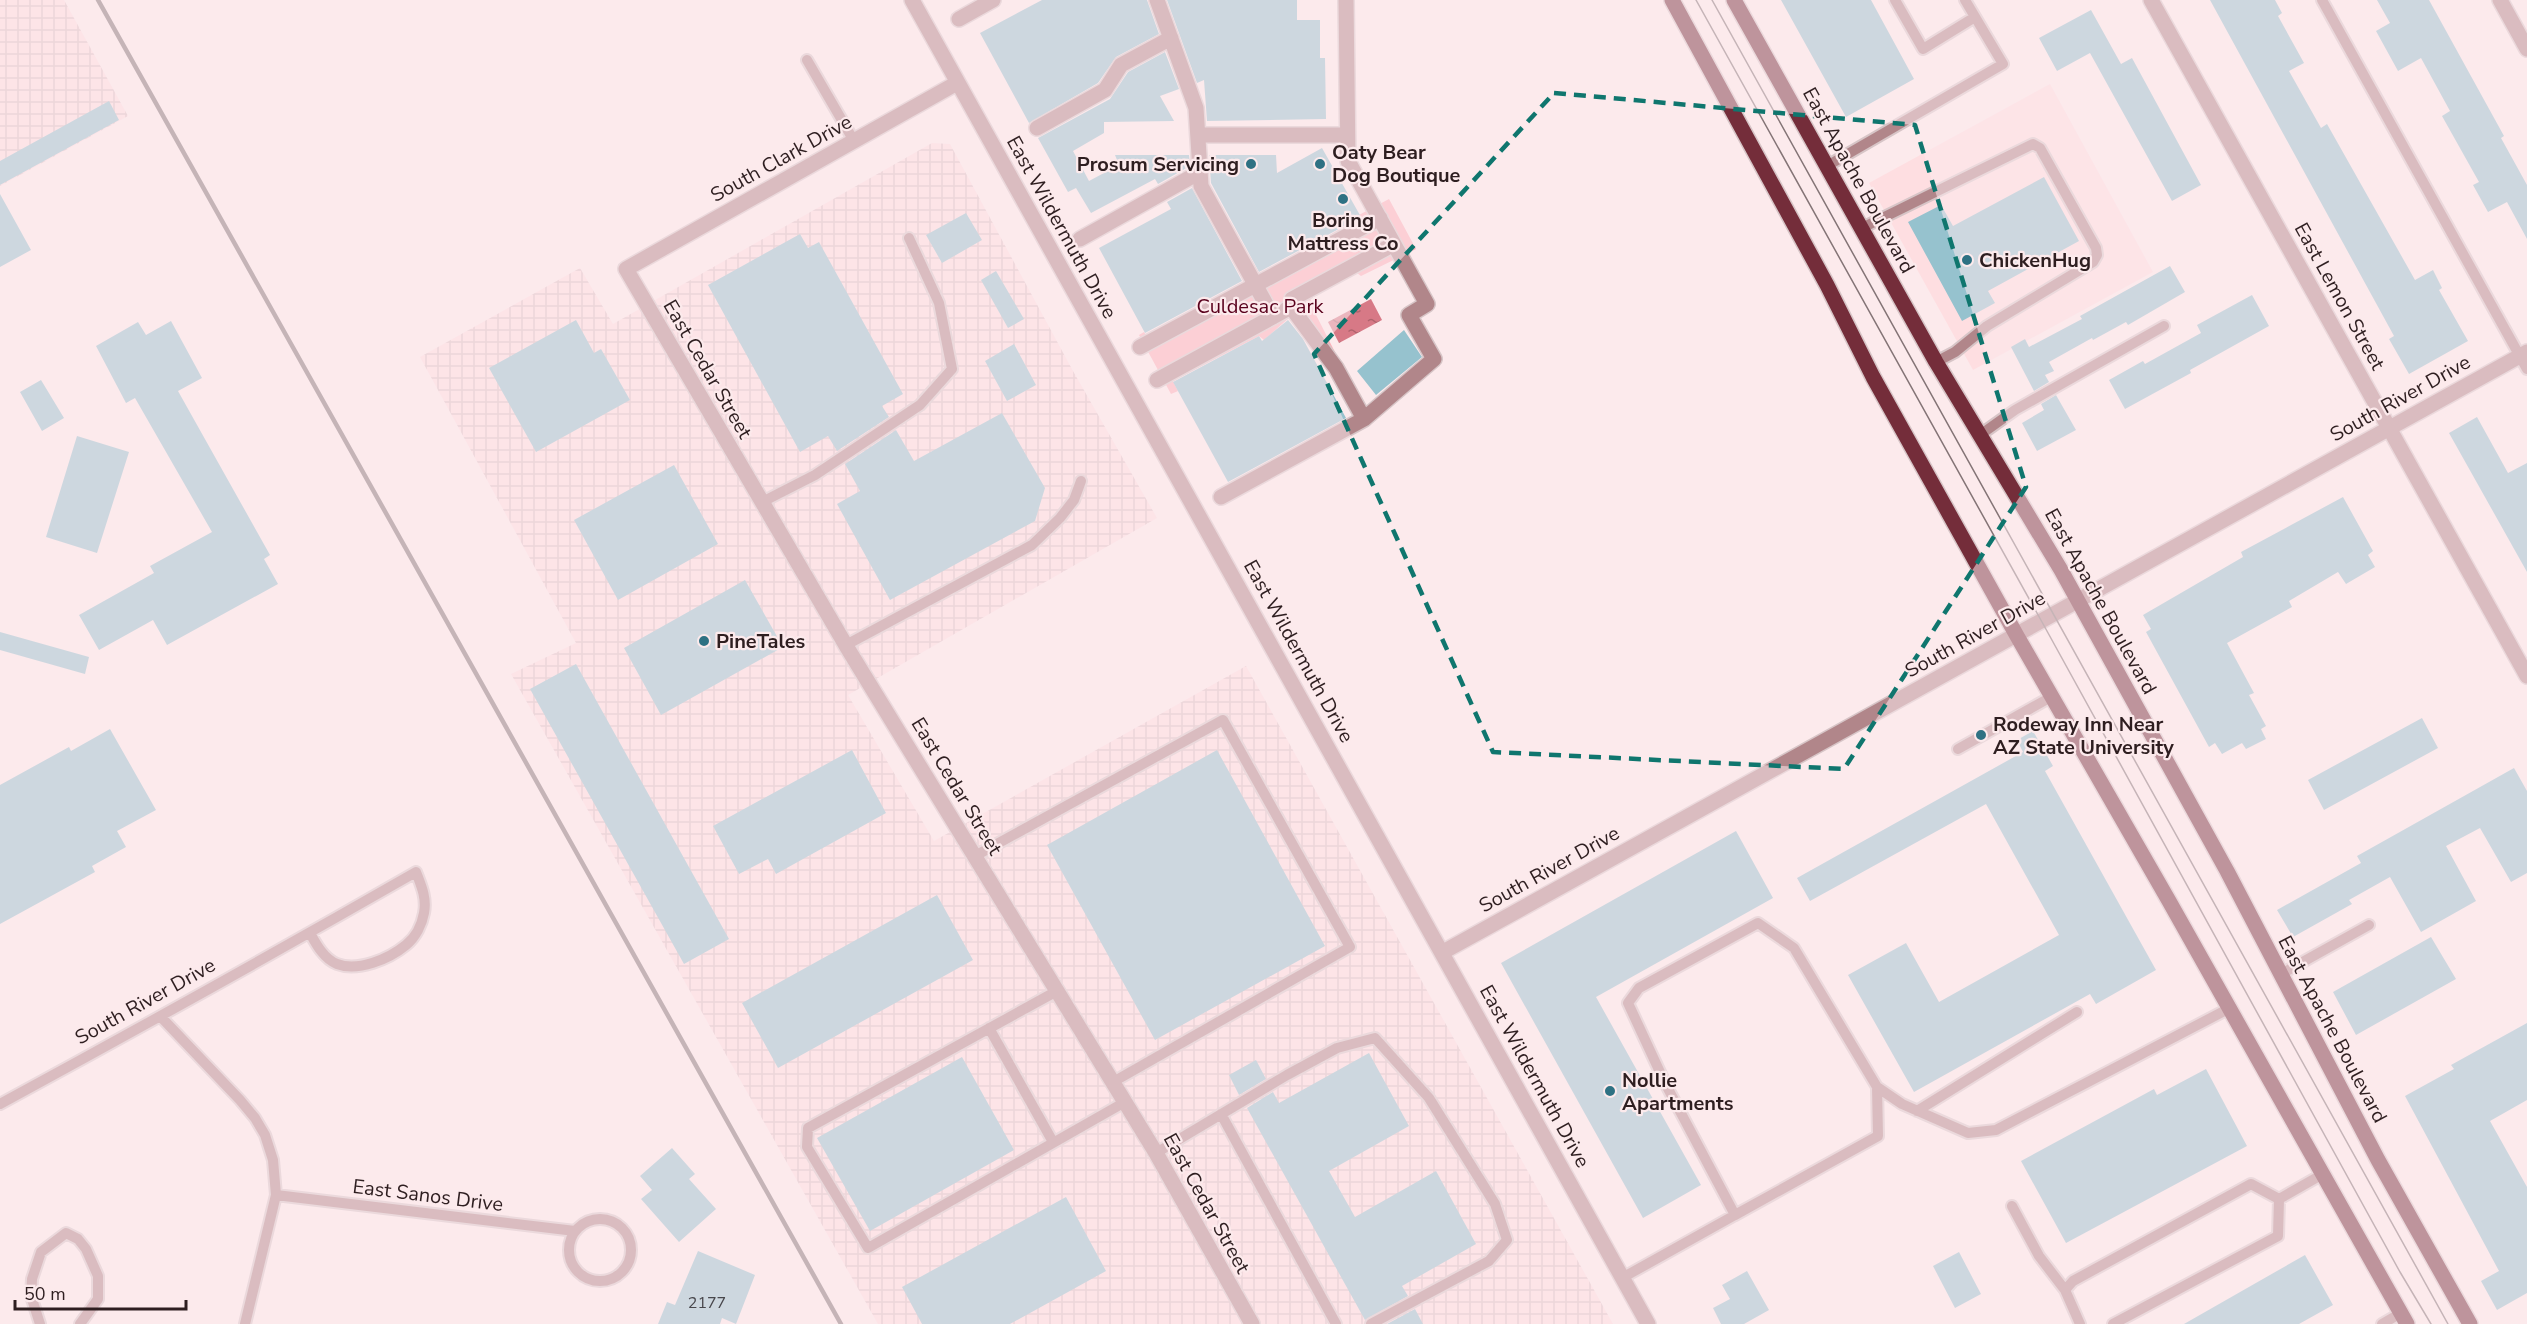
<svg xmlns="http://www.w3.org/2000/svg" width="2527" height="1324" viewBox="0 0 2527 1324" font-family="'Nunito Sans',sans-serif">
<defs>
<pattern id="industrial-grid" width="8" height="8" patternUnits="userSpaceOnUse" patternTransform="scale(1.5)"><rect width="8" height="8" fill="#fedee1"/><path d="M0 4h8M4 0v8" fill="none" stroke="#dabec1"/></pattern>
<pattern id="water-ripples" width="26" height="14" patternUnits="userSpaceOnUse" patternTransform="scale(1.5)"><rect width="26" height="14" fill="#d77986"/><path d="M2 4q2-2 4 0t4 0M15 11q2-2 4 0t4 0" fill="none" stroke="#af636d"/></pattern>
</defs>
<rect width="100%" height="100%" fill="#fceaec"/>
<path fill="#fedee1" d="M 2050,84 L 2153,272 L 1973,370 L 1869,183 Z"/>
<path fill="url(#industrial-grid)" d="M 0,0 L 64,0 L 128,116 L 0,186 Z
M 932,143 L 950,144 L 1073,371 L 1157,518 L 848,695 L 934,841 L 1246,666 L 1613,1324 L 878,1324 L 511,674 L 576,643 L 420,357 L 580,268 L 613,324 Z"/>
<path fill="#fcafb8" d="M 1389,199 L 1416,249 L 1361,276 L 1353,270 L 1309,293 L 1313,309 L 1338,358 L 1290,317 L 1264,340 L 1259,336 L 1173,381 L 1178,391 L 1171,394 L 1139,335 L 1144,332 L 1147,337 L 1245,281 L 1236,263 L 1249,255 L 1260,275 L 1320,243 L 1333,233 L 1360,218 L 1359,215 Z"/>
<path fill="url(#water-ripples)" d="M 1371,299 L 1382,320 L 1339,343 L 1328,322 Z"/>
<path fill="#96c2ce" d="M 1042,0 L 1147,0 L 1159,34 L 1116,57 L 1098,83 L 1029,123 L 980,33 Z
M 1167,0 L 1297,0 L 1297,20 L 1320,20 L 1320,58 L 1325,58 L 1326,119 L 1207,121 L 1204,80 L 1197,83 Z
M 1781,0 L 1871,0 L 1914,79 L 1846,117 Z
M 2210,0 L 2275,0 L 2282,13 L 2278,16 L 2304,63 L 2289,71 L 2321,128 L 2327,124 L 2415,280 L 2433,270 L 2442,288 L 2439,290 L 2468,341 L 2409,374 L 2389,339 L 2394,336 Z
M 2377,0 L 2429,0 L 2504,136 L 2501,138 L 2527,185 L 2527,239 L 2507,202 L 2488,212 L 2473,185 L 2479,182 L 2442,116 L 2450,111 L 2421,58 L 2398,71 L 2376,31 L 2390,23 Z
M 2091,10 L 2121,64 L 2132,58 L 2201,185 L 2172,201 L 2090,53 L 2057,71 L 2039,38 Z
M 1165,52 L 1179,89 L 1160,96 L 1174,121 L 1104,122 L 1104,133 L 1073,151 L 1089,181 L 1119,165 L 1115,155 L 1189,155 L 1190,166 L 1158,184 L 1155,179 L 1091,213 L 1076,188 L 1068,192 L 1038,138 L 1110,99 L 1128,72 Z
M 109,101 L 119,120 L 0,185 L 0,161 Z
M 1322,148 L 1361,217 L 1259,272 L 1211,183 L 1209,155 L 1276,155 L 1277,173 Z
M 2044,177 L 2079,241 L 1988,291 L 1995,303 L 1962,321 L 1908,222 L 1941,205 L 1953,226 Z
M 1192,188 L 1242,281 L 1145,333 L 1099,248 L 1171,209 L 1167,202 Z
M 0,194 L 31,250 L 0,267 Z
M 966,213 L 982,240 L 942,263 L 926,235 Z
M 800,234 L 808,248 L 819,242 L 903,394 L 882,406 L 889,417 L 837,451 L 828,436 L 800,452 L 708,285 Z
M 2170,266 L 2185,292 L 2128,325 L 2126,322 L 2093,340 L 2092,338 L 2049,362 L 2054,371 L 2045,375 L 2049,382 L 2034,391 L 2011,347 L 2025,339 L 2029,347 L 2082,319 L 2080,316 Z
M 996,271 L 1024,319 L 1008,328 L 981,280 Z
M 2252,295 L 2269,326 L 2190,370 L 2191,373 L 2125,409 L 2109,380 L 2143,361 L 2145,364 L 2201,333 L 2197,325 Z
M 576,320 L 594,353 L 601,349 L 630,400 L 536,452 L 489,368 Z
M 1288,320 L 1303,339 L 1346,418 L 1228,482 L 1173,382 L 1259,336 L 1262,341 Z
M 171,321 L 202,378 L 178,391 L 270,555 L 264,559 L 278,584 L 167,645 L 153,620 L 99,650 L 79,615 L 154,573 L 150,566 L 212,532 L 135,398 L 126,403 L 96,346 L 138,322 L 146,335 Z
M 1404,330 L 1422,357 L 1376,395 L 1357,371 Z
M 1014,344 L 1036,385 L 1007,401 L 985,361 Z
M 41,380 L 64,418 L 42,431 L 20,392 Z
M 2056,395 L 2076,430 L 2037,451 L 2022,423 L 2044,410 L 2041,404 Z
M 1002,413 L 1045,488 L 1035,521 L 890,600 L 837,504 L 860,491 L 845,464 L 896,430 L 914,461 Z
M 2477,417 L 2508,473 L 2527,463 L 2527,572 L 2449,433 Z
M 77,436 L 129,452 L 97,553 L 46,537 Z
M 674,465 L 718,544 L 618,600 L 574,520 Z
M 2343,497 L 2373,551 L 2368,555 L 2375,567 L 2346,584 L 2338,572 L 2289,601 L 2292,607 L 2227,643 L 2254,693 L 2249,695 L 2266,726 L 2261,729 L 2266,739 L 2246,749 L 2242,743 L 2222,754 L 2215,743 L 2209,747 L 2146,632 L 2151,629 L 2143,615 L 2243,557 L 2241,552 Z
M 745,580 L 783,647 L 661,715 L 624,648 Z
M 0,632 L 89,657 L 85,674 L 0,650 Z
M 576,664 L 729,939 L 684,964 L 530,689 Z
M 2422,718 L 2438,748 L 2324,810 L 2308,780 Z
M 110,729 L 156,810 L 117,831 L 126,847 L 92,866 L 95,872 L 0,924 L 0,785 L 69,747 L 71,751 Z
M 2033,731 L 2053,766 L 2045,771 L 2156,970 L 2096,1004 L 2090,994 L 1914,1092 L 1848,975 L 1906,943 L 1939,1002 L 2059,935 L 1986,804 L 1810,901 L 1797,878 L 2023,752 L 2017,740 Z
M 852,750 L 886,813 L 776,874 L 768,859 L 739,874 L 713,826 Z
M 1217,750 L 1325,946 L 1155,1040 L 1047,845 Z
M 2514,768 L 2527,791 L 2527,873 L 2511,882 L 2480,828 L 2446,846 L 2476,901 L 2421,932 L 2390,877 L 2349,900 L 2352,904 L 2293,937 L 2277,910 L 2361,863 L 2357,856 Z
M 1736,831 L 1773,898 L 1596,997 L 1701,1185 L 1643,1218 L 1501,963 Z
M 937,895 L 973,960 L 778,1068 L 742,1003 Z
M 2431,937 L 2456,979 L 2356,1035 L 2333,992 Z
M 2527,1023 L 2527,1100 L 2490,1121 L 2527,1187 L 2527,1293 L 2497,1310 L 2481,1281 L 2499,1271 L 2405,1096 L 2454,1069 L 2451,1065 Z
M 1369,1053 L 1409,1126 L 1329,1171 L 1355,1217 L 1436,1171 L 1476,1244 L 1402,1286 L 1408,1296 L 1365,1320 L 1247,1108 L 1273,1092 L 1279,1103 Z
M 962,1057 L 1014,1150 L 870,1231 L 817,1138 Z
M 1256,1060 L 1266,1079 L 1239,1095 L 1229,1075 Z
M 2206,1069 L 2247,1146 L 2066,1243 L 2021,1161 L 2154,1089 L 2157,1095 Z
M 672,1148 L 695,1174 L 689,1179 L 716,1209 L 679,1242 L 641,1199 L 652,1190 L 640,1176 Z
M 1066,1197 L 1106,1271 L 1010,1324 L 922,1324 L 902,1287 Z
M 698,1251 L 755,1275 L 736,1324 L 722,1318 L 720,1324 L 658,1324 L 667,1302 L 675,1305 Z
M 1959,1252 L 1981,1294 L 1955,1308 L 1933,1266 Z
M 2305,1255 L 2333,1305 L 2299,1324 L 2184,1324 Z
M 1747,1271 L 1769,1310 L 1744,1324 L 1721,1324 L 1713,1308 L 1730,1299 L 1722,1285 Z
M 1415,1309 L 1423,1324 L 1387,1324 Z"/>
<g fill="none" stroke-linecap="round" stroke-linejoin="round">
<g stroke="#d7c5c7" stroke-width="14">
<path id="service" d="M 1895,0 L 1923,49 L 1975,17
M 2322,0 L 2527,369
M 807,60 L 854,141
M 1827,166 L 2003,64 L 1965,0
M 1862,228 L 2033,144 L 2040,148 L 2096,248 L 2097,255 L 2093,262 L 1987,326 L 1955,352 L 1936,362
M 1980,435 L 2015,410 L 2164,326
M 762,502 L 815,475 L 920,405 L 952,369 L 939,303 L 909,238
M 846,645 L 1032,545 L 1060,518 L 1074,500 L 1081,481
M 1958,749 L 2051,697
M 975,856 L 1223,720 L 1350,947 L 1113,1082
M 2281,974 L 2369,925
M 1057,991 L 808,1128 L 807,1147 L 868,1248 L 1125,1102
M 161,1017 L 240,1100 L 255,1118 L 265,1135 L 273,1160 L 276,1195 L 245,1324
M 989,1028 L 1053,1142
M 0,1104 C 140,1028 278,951 416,872 C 421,885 427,898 424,913 C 422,924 416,937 406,945 C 389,959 358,972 337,964 C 324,959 316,944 310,933
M 1917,1111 L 2077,1012
M 1221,1114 L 1336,1324
M 1156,1153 L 1287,1075 L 1337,1048 L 1375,1038 L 1429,1098 L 1495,1204 L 1507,1240 L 1489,1261 L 1371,1324
M 276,1195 L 575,1231
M 2279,1199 L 2323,1174
M 2012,1206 L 2039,1256 L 2065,1290
M 1735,1215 L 1878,1136 L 1877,1087
M569 1250a31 31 0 1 1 62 0a31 31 0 1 1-62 0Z
M 1622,1278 L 1735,1215 L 1665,1083 L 1628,1003 L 1639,988 L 1758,923 L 1794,948 L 1877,1087 L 1902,1104 L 1968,1133 L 1996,1130 L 2230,1008
M 40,1324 L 31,1296 L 32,1279 L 41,1252 L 66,1233 L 78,1239 L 86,1249 L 98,1276 L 98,1299 L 80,1324
M 2080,1324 L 2065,1290 L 2073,1281 L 2251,1184 L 2279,1199
M 2113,1324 L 2278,1236 L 2279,1199
M 2382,1324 L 2401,1313"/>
</g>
<g stroke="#d7c5c7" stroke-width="18">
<path id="pedestrian" d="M 1157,0 L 1196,108 L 1201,186 L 1273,317
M 959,19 L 993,0
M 1037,128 L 1105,90 L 1121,65 L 1171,38
M 1198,135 L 1347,135
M 1080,239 L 1200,172
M 1291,307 L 1336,368 L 1364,419
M 1140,347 L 1380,218
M 1157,380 L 1291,307 L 1292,299 L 1394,244
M 1221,497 L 1364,419 L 1434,359 L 1409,315 L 1427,304 L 1348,161 L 1346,0"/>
</g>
<g stroke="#d7c5c7" stroke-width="18">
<path id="minor" d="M 912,0 L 1648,1324
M 2151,0 L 2527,676
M 2500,0 L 2527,49
M 957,83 L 626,269 L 848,649 L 1156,1153 L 1252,1324
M 1443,952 L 2527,352"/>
</g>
<g stroke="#d7c5c7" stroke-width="18">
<path id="primary" d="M 1672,0 L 1827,285 L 1873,377 L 2017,636 L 2169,901 L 2407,1324
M 1734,0 L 1936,362 L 2061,570 L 2227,871 L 2378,1160 L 2470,1324"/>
</g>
<use href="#service" stroke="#b1868a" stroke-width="10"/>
<use href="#pedestrian" stroke="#b1868a" stroke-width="15"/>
<use href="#minor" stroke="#b1868a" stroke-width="15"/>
<use href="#primary" stroke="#742d3a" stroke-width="15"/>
<path stroke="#847476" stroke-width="1.5" d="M 1696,0 L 2042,622 L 2400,1272 L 2431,1324
M 1712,0 L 2448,1324"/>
<path stroke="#847476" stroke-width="4.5" d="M 98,0 L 841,1324"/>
</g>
<path d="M0 0H2527V1324H0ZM 1554,93 L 1915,125 L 2026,487 L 1844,769 L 1493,752 L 1314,354 Z" fill="#fceaec" fill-opacity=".55" fill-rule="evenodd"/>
<path fill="none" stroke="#0f766e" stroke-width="4.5" stroke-dasharray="12 8" stroke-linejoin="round" d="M 1554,93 L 1915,125 L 2026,487 L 1844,769 L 1493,752 L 1314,354 Z"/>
<g fill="#2e7183" stroke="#fceaec" stroke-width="2">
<circle cx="1251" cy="164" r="6"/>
<circle cx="1320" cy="164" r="6"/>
<circle cx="1343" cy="199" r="6"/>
<circle cx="1967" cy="260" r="6"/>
<circle cx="704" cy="641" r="6"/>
<circle cx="1981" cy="735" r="6"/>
<circle cx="1610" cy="1091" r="6"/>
</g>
<g text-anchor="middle" stroke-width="4.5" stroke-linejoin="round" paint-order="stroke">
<g font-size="16" fill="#48474c">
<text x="707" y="1308">2177</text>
</g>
<g font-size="20" font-weight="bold" fill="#2e1e20" stroke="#fceaec" text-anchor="start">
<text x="1332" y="159">Oaty Bear<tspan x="1332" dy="23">Dog Boutique</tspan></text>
<text x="1239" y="171" text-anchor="end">Prosum Servicing</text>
<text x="1343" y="227" text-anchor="middle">Boring<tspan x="1343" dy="23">Mattress Co</tspan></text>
<text x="1979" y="267">ChickenHug</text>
<text x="716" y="648">PineTales</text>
<text x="1993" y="731">Rodeway Inn Near<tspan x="1993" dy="23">AZ State University</tspan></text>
<text x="1622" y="1087">Nollie<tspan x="1622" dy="23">Apartments</tspan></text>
</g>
<g font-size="20" fill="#2e1e20" stroke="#fceaec">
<text transform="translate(781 158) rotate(-29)" y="7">South Clark Drive</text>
<text transform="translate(1859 180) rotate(61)" y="7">East Apache Boulevard</text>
<text transform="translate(1062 227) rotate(61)" y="7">East Wildermuth Drive</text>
<text transform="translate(2340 296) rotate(61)" y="7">East Lemon Street</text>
<text transform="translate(708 369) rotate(60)" y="7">East Cedar Street</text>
<text transform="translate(2400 398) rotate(-29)" y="7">South River Drive</text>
<text transform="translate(2101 601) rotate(61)" y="7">East Apache Boulevard</text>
<text transform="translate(1975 634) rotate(-29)" y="7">South River Drive</text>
<text transform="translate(1299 651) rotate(61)" y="7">East Wildermuth Drive</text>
<text transform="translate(957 786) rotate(59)" y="7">East Cedar Street</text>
<text transform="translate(1549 869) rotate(-29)" y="7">South River Drive</text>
<text transform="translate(145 1001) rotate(-29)" y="7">South River Drive</text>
<text transform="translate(2333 1029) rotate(62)" y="7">East Apache Boulevard</text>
<text transform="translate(1535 1076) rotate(61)" y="7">East Wildermuth Drive</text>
<text transform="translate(428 1195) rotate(7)" y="7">East Sanos Drive</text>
<text transform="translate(1207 1203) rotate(61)" y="7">East Cedar Street</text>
</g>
<g font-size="20" fill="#59001c" stroke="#fceaec">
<text x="1260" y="313">Culdesac Park</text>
</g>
</g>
<path d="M15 1300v9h171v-9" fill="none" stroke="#2e1e20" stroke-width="3"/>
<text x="24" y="1300" font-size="18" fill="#2e1e20" stroke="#fceaec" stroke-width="4.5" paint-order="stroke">50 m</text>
</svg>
